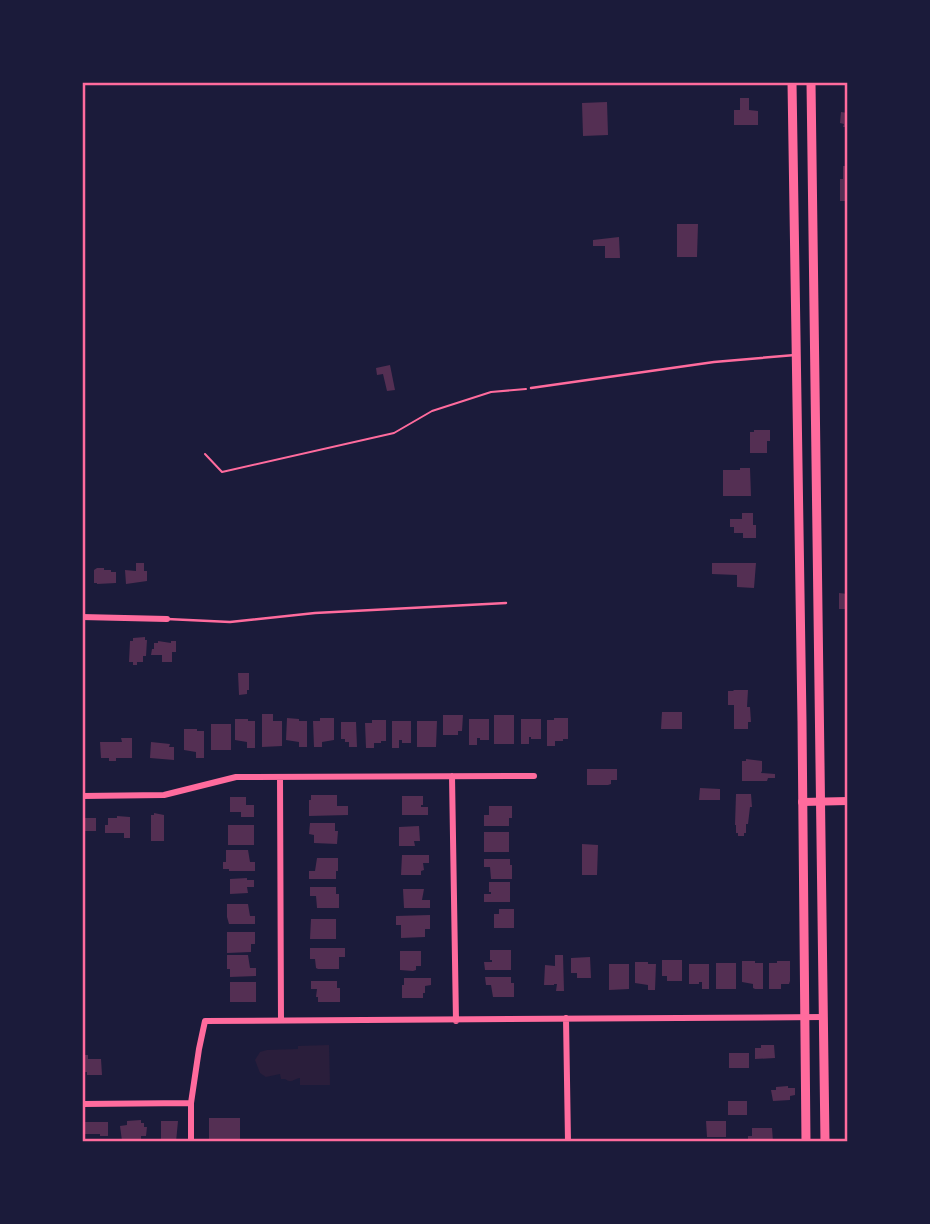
<svg xmlns="http://www.w3.org/2000/svg" width="930" height="1224" viewBox="0 0 930 1224" font-family="'Noto Serif',serif">
<rect width="100%" height="100%" fill="#1b1b3a"/>
<path fill="#2a1e3b" d="M 329,1045 L 330,1085 L 300,1085 L 300,1078 C 293,1079 292,1084 285,1079 L 281,1079 L 280,1074 L 266,1077 L 260,1073 L 255,1060 L 260,1052 L 267,1050 L 298,1049 L 298,1046 Z"/>
<path fill="#542f53" d="M 740,98 L 749,98 L 749,110 L 758,111 L 758,125 L 734,125 L 734,110 L 740,110 Z
M 607,102 L 608,135 L 583,136 L 582,103 Z
M 841,112 L 848,113 L 848,127 L 843,127 L 844,124 L 840,123 Z
M 843,166 L 848,166 L 848,201 L 840,201 L 840,179 L 843,179 Z
M 677,224 L 698,224 L 697,257 L 677,257 Z
M 619,237 L 620,258 L 605,258 L 605,246 L 593,246 L 593,240 Z
M 390,365 L 395,390 L 387,391 L 383,374 L 377,375 L 376,368 Z
M 754,430 L 770,430 L 770,441 L 767,441 L 767,453 L 750,453 L 750,432 L 754,432 Z
M 740,468 L 750,468 L 751,496 L 723,496 L 723,470 L 740,470 Z
M 742,513 L 753,513 L 753,525 L 756,525 L 756,538 L 743,538 L 743,533 L 734,533 L 734,527 L 730,527 L 730,519 L 742,519 Z
M 136,563 L 144,563 L 144,571 L 147,571 L 147,581 L 126,584 L 125,570 L 136,571 Z
M 712,563 L 756,563 L 754,588 L 737,587 L 737,575 L 712,574 Z
M 97,568 L 104,568 L 104,570 L 111,570 L 111,572 L 116,572 L 116,583 L 97,584 L 97,583 L 94,583 L 94,570 Z
M 839,593 L 848,594 L 848,609 L 839,609 Z
M 145,637 L 145,640 L 147,640 L 146,656 L 143,656 L 143,662 L 137,662 L 137,665 L 133,665 L 133,662 L 129,662 L 130,641 L 133,641 L 133,638 Z
M 158,641 L 171,643 L 171,641 L 176,641 L 176,652 L 172,652 L 172,662 L 162,662 L 162,655 L 151,655 L 152,649 L 154,649 L 154,643 L 158,643 Z
M 238,673 L 249,673 L 249,690 L 247,690 L 247,694 L 239,695 Z
M 733,690 L 748,690 L 747,707 L 750,707 L 751,722 L 748,722 L 748,729 L 734,729 L 734,705 L 728,705 L 728,691 L 734,691 Z
M 662,712 L 682,712 L 682,729 L 661,729 Z
M 262,714 L 273,714 L 273,721 L 282,721 L 282,746 L 262,747 Z
M 443,715 L 463,715 L 462,731 L 458,731 L 458,735 L 443,735 Z
M 494,715 L 514,715 L 514,744 L 494,744 Z
M 287,718 L 299,719 L 299,721 L 307,721 L 307,747 L 299,747 L 299,742 L 286,740 Z
M 320,718 L 334,718 L 334,740 L 322,742 L 322,747 L 314,747 L 313,721 L 320,721 Z
M 554,718 L 568,718 L 568,739 L 563,739 L 563,741 L 555,741 L 555,746 L 547,746 L 547,720 L 554,720 Z
M 235,719 L 248,719 L 248,721 L 255,721 L 255,748 L 247,748 L 247,742 L 235,740 Z
M 469,719 L 489,719 L 489,740 L 480,740 L 480,738 L 477,738 L 477,745 L 469,745 Z
M 521,719 L 541,719 L 541,739 L 531,739 L 531,737 L 529,737 L 529,744 L 521,744 Z
M 372,720 L 386,720 L 386,741 L 381,741 L 381,743 L 374,743 L 374,748 L 366,748 L 365,723 L 372,723 Z
M 392,721 L 411,721 L 411,743 L 402,743 L 402,740 L 399,740 L 399,748 L 392,748 Z
M 417,721 L 437,721 L 436,747 L 417,747 Z
M 341,722 L 356,722 L 357,747 L 349,747 L 349,742 L 345,742 L 345,739 L 341,739 Z
M 211,724 L 231,724 L 231,750 L 211,750 Z
M 184,729 L 197,729 L 197,731 L 204,731 L 204,758 L 196,758 L 196,752 L 184,750 Z
M 121,738 L 132,738 L 132,758 L 116,758 L 116,761 L 109,761 L 109,758 L 101,758 L 100,742 L 122,742 Z
M 151,742 L 170,744 L 169,747 L 174,747 L 174,760 L 150,758 Z
M 746,759 L 762,761 L 762,771 L 761,773 L 775,774 L 775,778 L 768,778 L 767,781 L 742,781 L 742,761 L 746,761 Z
M 587,769 L 617,769 L 617,780 L 611,780 L 611,784 L 608,785 L 587,785 Z
M 700,788 L 720,789 L 720,800 L 699,800 Z
M 736,794 L 751,794 L 752,807 L 750,807 L 748,824 L 746,824 L 746,833 L 744,833 L 744,836 L 738,836 L 738,833 L 736,833 L 736,825 L 735,825 Z
M 311,795 L 337,795 L 337,806 L 348,806 L 348,815 L 309,816 L 309,800 L 311,800 Z
M 402,796 L 423,796 L 423,805 L 421,805 L 421,807 L 428,807 L 428,815 L 402,815 Z
M 230,797 L 246,797 L 246,805 L 254,805 L 254,817 L 241,817 L 241,812 L 230,812 Z
M 489,806 L 512,806 L 512,818 L 509,818 L 509,826 L 484,826 L 484,815 L 489,815 Z
M 154,813 L 164,815 L 164,841 L 151,841 L 151,815 L 154,815 Z
M 117,816 L 130,817 L 130,838 L 124,838 L 124,833 L 105,833 L 105,825 L 108,825 L 108,818 L 117,818 Z
M 82,818 L 96,818 L 96,831 L 85,831 L 85,839 L 82,839 Z
M 310,823 L 335,823 L 335,831 L 338,831 L 337,844 L 314,843 L 314,835 L 309,834 Z
M 228,825 L 254,825 L 254,845 L 228,845 Z
M 419,826 L 420,841 L 414,841 L 415,846 L 399,846 L 399,827 Z
M 484,832 L 509,832 L 509,852 L 484,852 Z
M 582,844 L 598,845 L 597,875 L 582,875 Z
M 226,850 L 248,850 L 250,862 L 255,862 L 255,871 L 229,871 L 229,869 L 223,869 L 223,862 L 226,862 Z
M 402,855 L 429,855 L 429,863 L 423,863 L 424,870 L 421,871 L 421,875 L 401,875 Z
M 317,858 L 338,858 L 338,871 L 336,871 L 336,879 L 309,879 L 309,871 L 315,871 Z
M 484,859 L 510,859 L 510,865 L 512,865 L 512,879 L 491,879 L 490,867 L 484,867 Z
M 247,878 L 247,880 L 254,880 L 254,887 L 247,887 L 248,893 L 230,894 L 230,879 Z
M 489,882 L 510,882 L 510,902 L 484,902 L 484,894 L 491,894 L 491,892 L 489,892 Z
M 310,887 L 336,887 L 336,894 L 339,894 L 339,908 L 317,908 L 316,896 L 310,896 Z
M 403,889 L 424,889 L 422,900 L 430,900 L 430,908 L 404,908 Z
M 227,904 L 248,904 L 250,916 L 255,916 L 255,924 L 229,924 L 227,917 Z
M 499,909 L 514,909 L 514,928 L 494,928 L 494,914 L 499,914 Z
M 430,915 L 430,929 L 425,929 L 425,937 L 401,938 L 401,925 L 396,925 L 396,916 Z
M 311,919 L 336,919 L 336,939 L 310,939 Z
M 227,932 L 255,932 L 255,944 L 251,944 L 251,952 L 227,953 Z
M 310,948 L 345,948 L 345,957 L 339,957 L 339,969 L 318,969 L 316,968 L 315,959 L 310,959 Z
M 490,950 L 511,950 L 511,970 L 485,970 L 484,962 L 492,962 L 492,960 L 490,960 Z
M 400,951 L 421,951 L 421,966 L 416,966 L 416,970 L 413,971 L 400,970 Z
M 227,955 L 248,955 L 250,968 L 256,968 L 256,976 L 230,977 L 230,969 L 227,969 Z
M 555,955 L 563,955 L 564,991 L 556,991 L 557,984 L 554,984 L 554,985 L 544,985 L 545,965 L 555,966 Z
M 590,957 L 591,978 L 577,978 L 577,973 L 571,973 L 571,958 Z
M 662,960 L 682,960 L 682,981 L 667,981 L 667,976 L 662,976 Z
M 742,961 L 755,961 L 755,963 L 763,963 L 763,989 L 755,989 L 753,988 L 753,984 L 742,982 Z
M 777,961 L 790,961 L 790,981 L 789,984 L 781,984 L 781,989 L 769,989 L 769,963 L 777,963 Z
M 635,962 L 648,962 L 648,964 L 656,964 L 655,990 L 648,990 L 648,985 L 635,983 Z
M 716,963 L 736,963 L 736,989 L 716,989 Z
M 609,964 L 629,964 L 629,989 L 609,990 Z
M 689,964 L 709,964 L 709,989 L 702,989 L 702,982 L 699,982 L 699,984 L 689,984 Z
M 485,977 L 511,977 L 511,983 L 514,983 L 514,997 L 493,997 L 491,985 L 486,985 Z
M 404,978 L 431,978 L 431,985 L 425,986 L 425,993 L 423,993 L 423,998 L 402,998 L 402,985 L 404,985 Z
M 311,981 L 337,981 L 337,988 L 340,988 L 340,1002 L 318,1002 L 318,997 L 316,997 L 317,989 L 311,989 Z
M 230,982 L 256,982 L 256,1002 L 230,1002 Z
M 761,1045 L 774,1045 L 775,1058 L 755,1059 L 755,1048 L 761,1048 Z
M 729,1053 L 749,1053 L 749,1068 L 729,1068 Z
M 82,1055 L 88,1055 L 88,1059 L 101,1059 L 102,1075 L 87,1075 L 87,1072 L 82,1072 Z
M 788,1086 L 788,1088 L 795,1088 L 795,1095 L 790,1096 L 790,1100 L 773,1101 L 771,1090 L 776,1090 L 776,1087 Z
M 728,1101 L 747,1101 L 747,1115 L 728,1115 Z
M 209,1118 L 240,1118 L 240,1142 L 209,1142 Z
M 141,1120 L 141,1123 L 144,1123 L 144,1127 L 147,1127 L 146,1136 L 141,1136 L 141,1141 L 122,1141 L 120,1126 L 127,1125 L 127,1121 Z
M 161,1121 L 178,1121 L 176,1142 L 161,1142 Z
M 706,1121 L 726,1121 L 726,1137 L 707,1137 Z
M 84,1122 L 108,1122 L 108,1136 L 100,1136 L 100,1134 L 84,1134 Z
M 752,1128 L 772,1128 L 773,1142 L 748,1142 L 748,1136 L 752,1136 Z"/>
<g fill="none" stroke-linecap="round" stroke-linejoin="round">
<path stroke="#ff6b9d" stroke-width="2" d="M 205,454 L 222,472 L 394,433 L 432,411 L 491,392 L 526,389"/>
<path stroke="#ff6b9d" stroke-width="2.5" d="M 531,388 L 714,362 L 795,355
M 167,619 L 230,622 L 315,613 L 506,603"/>
<path stroke="#ff6b9d" stroke-width="6" d="M 82,617 L 167,619
M 452,776 L 456,1021
M 280,777 L 281,1020
M 82,796 L 164,795 L 236,777 L 534,776
M 566,1018 L 568,1142
M 82,1104 L 191,1103
M 191,1142 L 191,1103 L 199,1049 L 205,1021 L 823,1017"/>
<path stroke="#ff6b9d" stroke-width="8" d="M 802,802 L 848,801"/>
<path stroke="#ff6b9d" stroke-width="9" d="M 792,82 L 802,721 L 806,1142
M 811,82 L 825,1142"/>
</g>
<rect width="930" height="1224" fill="none" stroke="#1b1b3a" stroke-width="168"/>
<rect x="84" y="84" width="762" height="1056" fill="none" stroke="#ff6b9d" stroke-width="2.5"/>
</svg>
